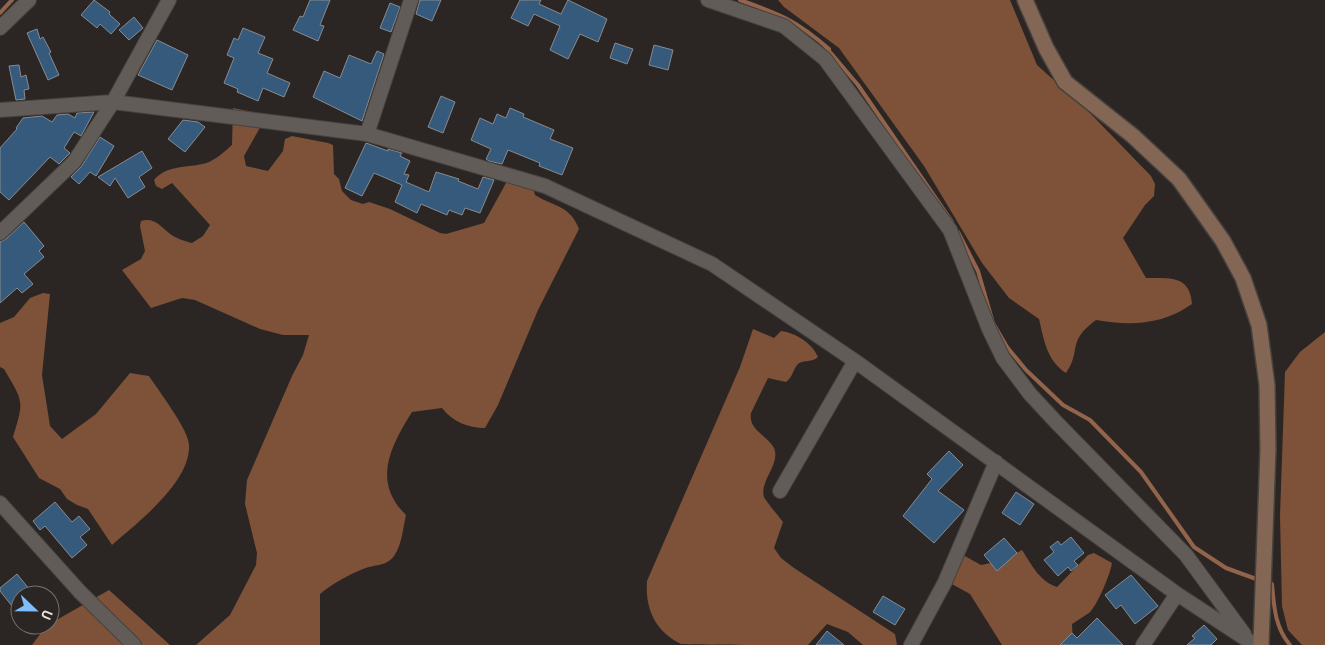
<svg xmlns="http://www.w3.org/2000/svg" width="1325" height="645" viewBox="0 0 1325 645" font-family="'PT Sans',sans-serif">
<rect width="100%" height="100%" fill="#2b2623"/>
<path fill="#7e5139" d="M 778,0 L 1010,0 L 1037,65 L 1087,110 L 1151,176 L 1155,184 L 1154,196 L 1145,205 L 1123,238 L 1146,278 C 1170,278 1190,275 1192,304 C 1163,325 1129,326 1096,320 C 1066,342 1082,350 1066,373 C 1047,361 1044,340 1039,319 L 1009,298 L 982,263 L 924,166 L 839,48 L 784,7 Z
M 233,108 L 259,113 L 262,124 L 244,156 L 246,166 L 268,171 L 283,151 L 285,139 L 292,136 L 328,143 L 333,145 L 334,174 L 339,179 L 342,191 L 351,200 L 363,204 L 369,202 L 390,209 L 440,233 L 446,234 L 484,223 L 511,174 L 523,172 L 533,187 L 535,195 C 554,207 570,205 579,229 L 538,310 L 498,405 L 485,428 C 468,428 453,422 442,408 L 412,412 C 390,447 372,482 406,515 C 403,528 402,545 394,556 C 386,567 374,564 363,569 C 348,575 332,584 320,594 L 320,645 L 196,645 L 230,615 L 256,565 L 257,553 L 245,504 L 247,480 L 292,376 L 303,355 L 309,335 L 283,335 L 260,329 L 195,300 L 182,298 L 151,308 L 122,270 L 141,259 L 145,251 L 140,226 L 141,221 C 154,217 160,226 169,233 C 175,238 184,241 192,243 L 203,236 L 210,225 L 172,183 L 162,189 L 156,186 L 154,180 C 168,163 191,169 209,162 C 218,158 225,151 232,145 Z
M 43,293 L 50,294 L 42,375 L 50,426 L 62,439 L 96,414 L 130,373 L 149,376 C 158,390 189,430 189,445 C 191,482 137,523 112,545 L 88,509 L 77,505 L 67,499 L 60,489 L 39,478 L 13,437 C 24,400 24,403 4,369 L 0,367 L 0,323 L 14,317 L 30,298 Z
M 753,329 L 774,338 L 781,331 C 796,333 812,343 818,357 C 812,363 804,359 798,364 C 793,369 793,377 786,382 L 768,378 L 751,413 C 748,430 767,435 774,448 C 781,464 759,481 764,497 C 765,500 780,518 783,522 L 774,548 L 781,558 L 794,568 L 895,634 L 897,645 L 863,645 L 848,632 L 827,624 L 808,645 C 789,645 690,645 681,644 C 655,631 645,609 647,581 L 740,367 Z
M 1325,332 L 1325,645 L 1302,645 L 1288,630 L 1282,606 L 1280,516 L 1285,372 L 1300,352 Z
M 1022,550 C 1032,565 1039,581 1057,587 L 1088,555 L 1094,553 L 1112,563 C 1110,575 1097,606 1089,613 C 1083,617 1078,620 1072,624 L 1073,645 L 1002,645 L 970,594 L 950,583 L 963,555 L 981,565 L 1001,561 Z
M 109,590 L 170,645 L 32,645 L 46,626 Z"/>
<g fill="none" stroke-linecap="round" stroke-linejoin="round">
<path stroke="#93644c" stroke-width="4" d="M 740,0 C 780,14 797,21 829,49 L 824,45 L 858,85 L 952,222
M 0,13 L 12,0
M 958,232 L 978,271 L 993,323 L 1007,347 L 1026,370 L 1063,405 L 1090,420 L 1141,472 L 1194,547 L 1226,568 L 1259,580
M 1266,582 L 1272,584 C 1274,607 1275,627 1290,645"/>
</g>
<path fill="#365a7c" stroke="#878b90" d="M 94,0 L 110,12 L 109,14 L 120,24 L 111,34 L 100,24 L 97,28 L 81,15 Z
M 310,0 L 330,0 L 320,25 L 324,26 L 318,41 L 293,30 L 300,16 L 303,17 Z
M 420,0 L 441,0 L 432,21 L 416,14 Z
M 520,0 L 541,0 L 539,4 L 561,14 L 568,0 L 607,19 L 598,42 L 580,34 L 568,59 L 550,50 L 560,26 L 534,14 L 528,26 L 511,18 Z
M 390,3 L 400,7 L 391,32 L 380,28 Z
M 134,17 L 143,28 L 129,40 L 119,30 Z
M 243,28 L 265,37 L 258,53 L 273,59 L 267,73 L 290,83 L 284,97 L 263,88 L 258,101 L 237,92 L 238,89 L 224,83 L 234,58 L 227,55 L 234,38 L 238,40 Z
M 37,29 L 40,39 L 43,37 L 51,52 L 49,53 L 59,75 L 48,80 L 27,33 Z
M 157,40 L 188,55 L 172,90 L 138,75 Z
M 615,43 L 633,49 L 627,64 L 610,58 Z
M 654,45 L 673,50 L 668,70 L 649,65 Z
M 377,51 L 384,54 L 362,121 L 313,97 L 324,71 L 340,78 L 349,55 L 371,64 Z
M 19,65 L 21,77 L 26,75 L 29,89 L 24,90 L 25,99 L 16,100 L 9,66 Z
M 441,96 L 455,102 L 443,133 L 428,127 Z
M 510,108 L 524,114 L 523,117 L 554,130 L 550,139 L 573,148 L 562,175 L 539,166 L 540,163 L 508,150 L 502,164 L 489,161 L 486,159 L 491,149 L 471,140 L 480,118 L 493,124 L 497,114 L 506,118 Z
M 94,112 L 81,136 L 74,132 L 64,148 L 70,153 L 59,164 L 50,157 L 9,200 L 0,192 L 0,148 L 17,129 L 16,128 L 23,118 L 42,116 L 52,122 L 57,115 L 68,114 L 75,118 L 77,113 Z
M 183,120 L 198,122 L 205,127 L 185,152 L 168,139 Z
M 100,137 L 114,146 L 96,176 L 90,172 L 79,184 L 71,177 L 81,167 Z
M 366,143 L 388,151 L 388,149 L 402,153 L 400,156 L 410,161 L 404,174 L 409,175 L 406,182 L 429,192 L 436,172 L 459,179 L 458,181 L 478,189 L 483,177 L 494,180 L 480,213 L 465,208 L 462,215 L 449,210 L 447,215 L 421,204 L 417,213 L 395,202 L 402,185 L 374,173 L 362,196 L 345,188 Z
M 142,151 L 152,168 L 139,177 L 145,187 L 128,198 L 115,178 L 110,186 L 98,177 Z
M 24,222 L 44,246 L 39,251 L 44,257 L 24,274 L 33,284 L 22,293 L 17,288 L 0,303 L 0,242 L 6,239 Z
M 949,451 L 963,465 L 938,491 L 964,510 L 934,543 L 903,516 L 932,479 L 927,474 Z
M 1016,492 L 1034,504 L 1020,525 L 1002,513 Z
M 55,502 L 72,522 L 79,516 L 90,529 L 80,537 L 87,545 L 72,558 L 45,526 L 40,530 L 33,521 Z
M 1071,537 L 1084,553 L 1074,561 L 1078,565 L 1071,571 L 1068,567 L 1058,576 L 1044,560 L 1054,552 L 1050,547 L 1058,541 L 1061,545 Z
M 1004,538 L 1017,553 L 997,571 L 984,555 Z
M 17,574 L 34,595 L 20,595 L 20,616 L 0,591 L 0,588 Z
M 1131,575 L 1158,606 L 1135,624 L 1121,605 L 1116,609 L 1105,595 Z
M 883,596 L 905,609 L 895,625 L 873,612 Z
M 1097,618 L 1123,645 L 1060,645 L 1072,633 L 1077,638 Z
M 1204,625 L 1217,639 L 1211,645 L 1187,645 L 1195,638 L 1192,636 Z
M 827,631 L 844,645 L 816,645 Z"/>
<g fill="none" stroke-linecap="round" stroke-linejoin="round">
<g stroke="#46423f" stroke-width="16">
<path id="minor" d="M 708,0 L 784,26 L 825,59 L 950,230 L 989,329 L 1003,358 L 1030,394 L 1056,422 L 1186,555 L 1244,634
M 0,28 L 29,0
M 0,110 L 113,102 L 367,134 L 545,186 L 712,264 L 855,361 L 1177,594 L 1249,641 L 1261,644
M 367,134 L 411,0
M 0,233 L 74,162 L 113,102 L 169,0
M 780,491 L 855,361
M 0,503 L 80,592 L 134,645
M 911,645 L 945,582 L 996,462
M 1143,645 L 1177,594"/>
</g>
<g stroke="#46423f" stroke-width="18">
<path id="secondary" d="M 1025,0 L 1046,48 L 1065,82 L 1133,136 L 1179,179 L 1223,241 L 1243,278 L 1259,325 L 1267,385 L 1268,449 L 1261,645"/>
</g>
<use href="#minor" stroke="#625c59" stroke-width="14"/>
<use href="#secondary" stroke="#846655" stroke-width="15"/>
</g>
<g transform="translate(35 610) rotate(112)"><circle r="24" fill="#2b2623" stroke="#76726f"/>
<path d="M0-4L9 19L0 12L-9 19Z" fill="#80bdfa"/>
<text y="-8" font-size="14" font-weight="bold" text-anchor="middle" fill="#e6e3e1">U</text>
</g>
</svg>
